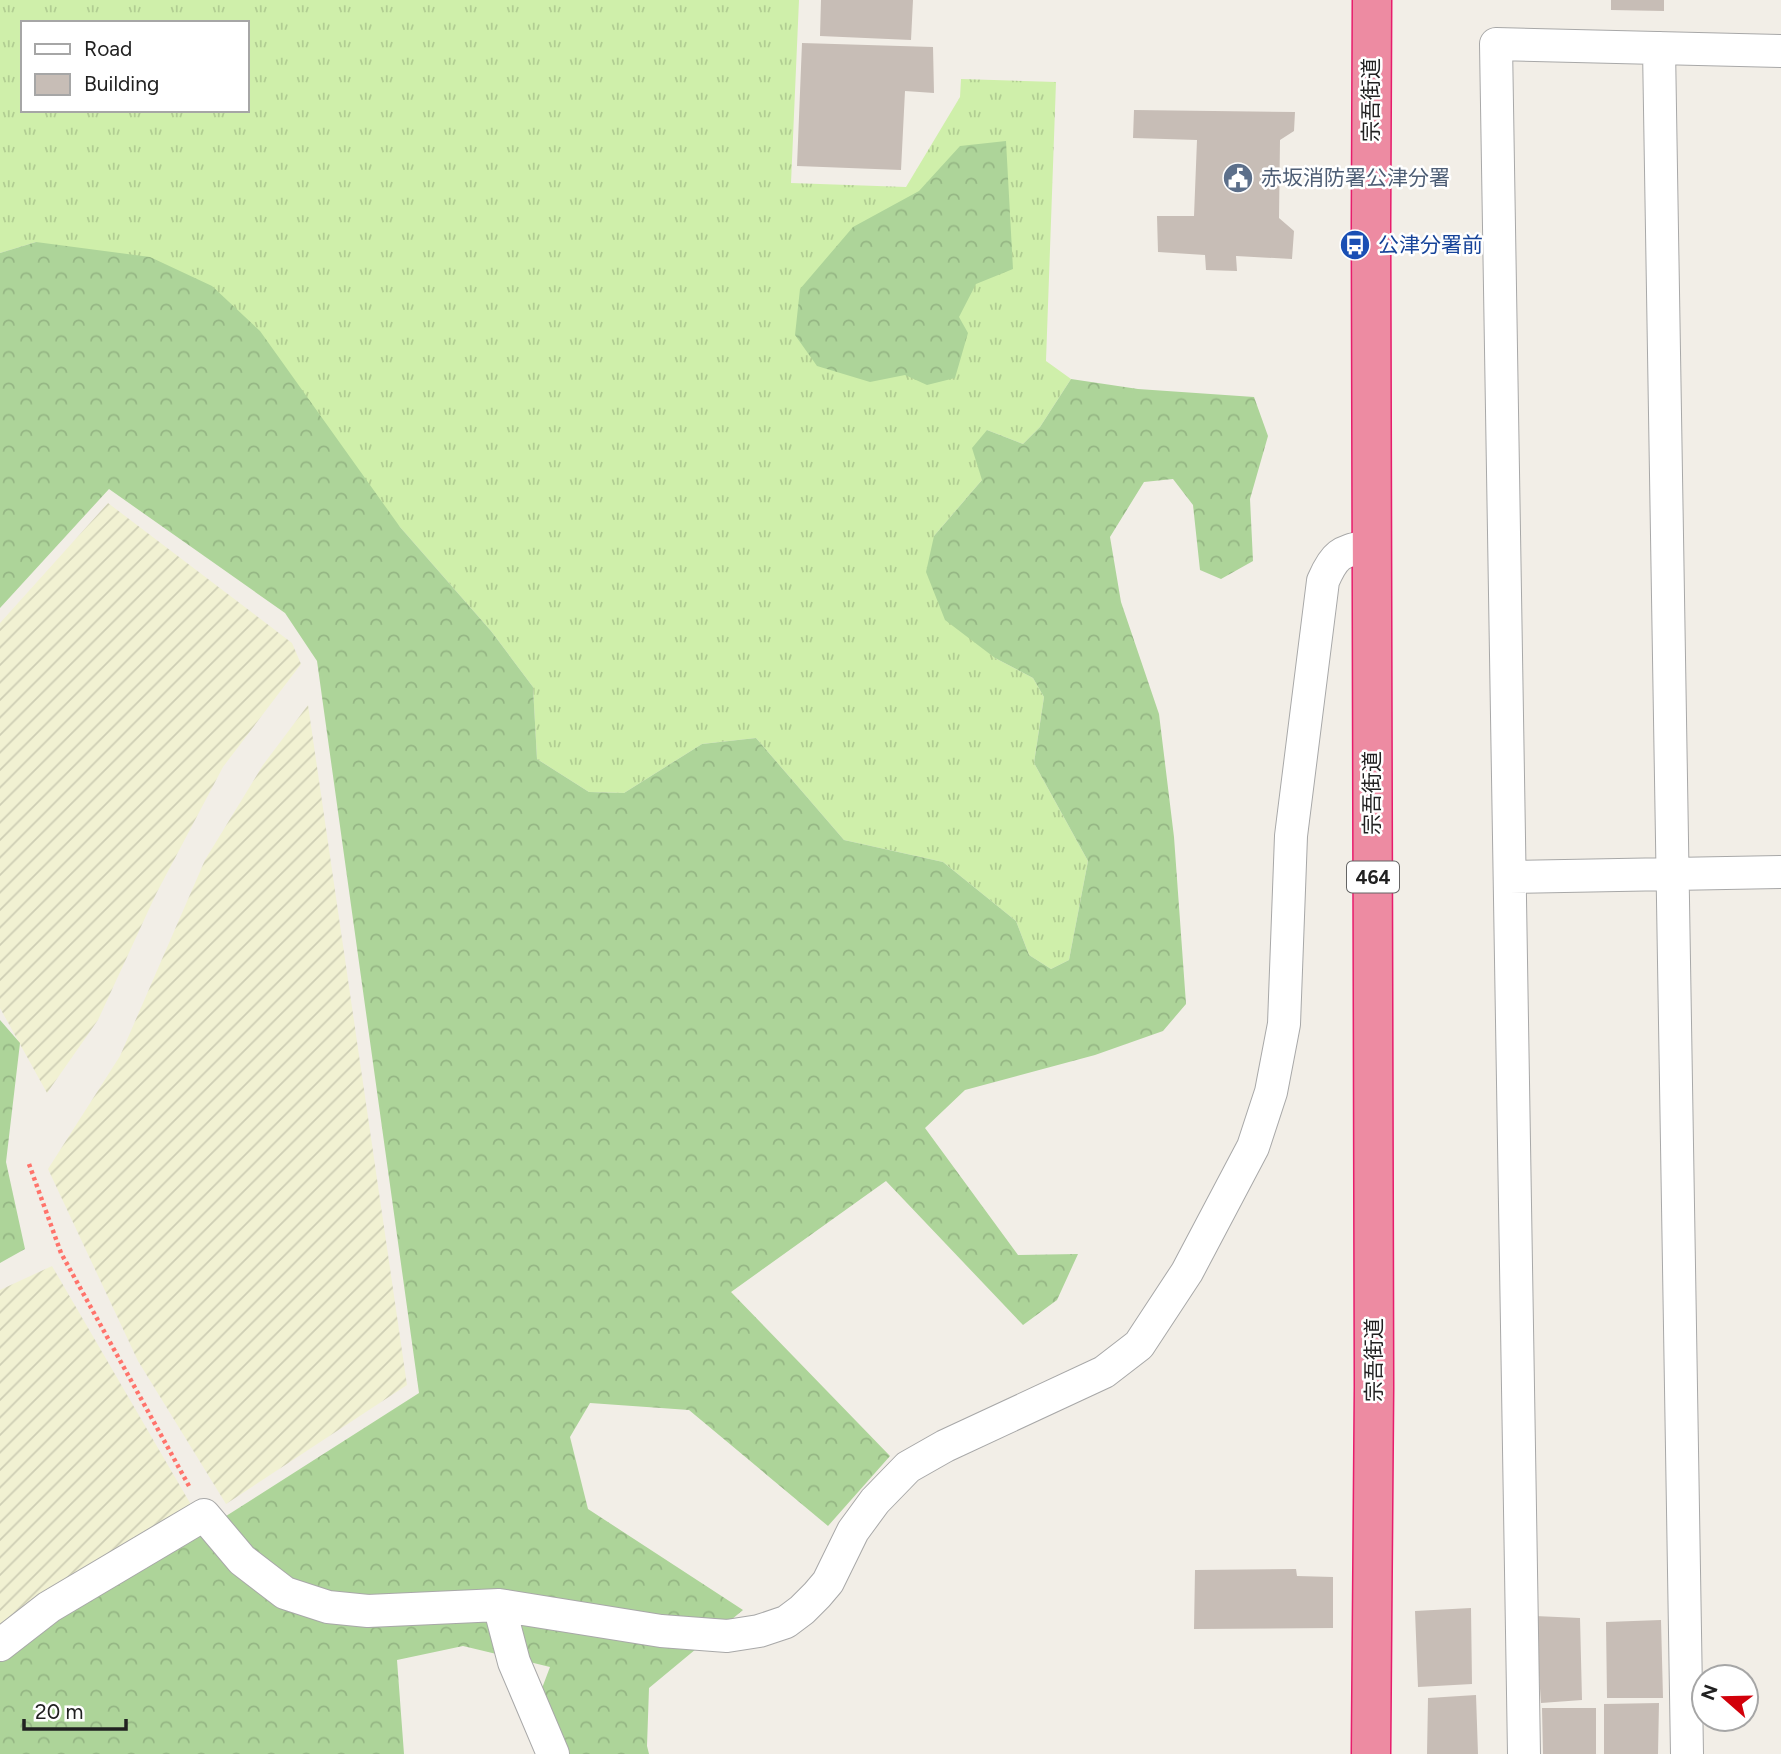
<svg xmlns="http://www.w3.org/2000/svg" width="1781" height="1754" viewBox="0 0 1781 1754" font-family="Figtree,'Noto Sans JP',sans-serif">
<defs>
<pattern id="farmland-furrows" width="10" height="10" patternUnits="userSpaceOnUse" patternTransform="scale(1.75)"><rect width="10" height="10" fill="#f1f1d2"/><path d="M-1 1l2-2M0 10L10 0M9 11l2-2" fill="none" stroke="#ceceb4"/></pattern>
<pattern id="grass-tufts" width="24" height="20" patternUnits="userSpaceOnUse" patternTransform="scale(1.75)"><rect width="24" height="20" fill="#cfefaa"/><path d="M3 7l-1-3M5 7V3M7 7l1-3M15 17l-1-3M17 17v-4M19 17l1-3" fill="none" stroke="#b1cd92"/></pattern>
<pattern id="forest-crowns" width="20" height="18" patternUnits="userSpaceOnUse" patternTransform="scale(1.75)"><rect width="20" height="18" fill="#add499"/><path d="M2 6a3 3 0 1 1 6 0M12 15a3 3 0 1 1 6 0" fill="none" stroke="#95b684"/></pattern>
</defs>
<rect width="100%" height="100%" fill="#f2eee7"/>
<path fill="url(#farmland-furrows)" d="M 108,503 L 292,643 L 301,664 L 223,767 L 156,894 L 98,1020 L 47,1093 L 0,1008 L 0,623 Z
M 308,705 L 407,1385 L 226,1504 L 138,1361 L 48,1169 L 120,1056 L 205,860 L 263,765 Z
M 52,1266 L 197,1515 L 0,1632 L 0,1290 Z"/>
<path fill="url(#grass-tufts)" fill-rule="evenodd" d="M 0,0 L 799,0 L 791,183 L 906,187 L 960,97 L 961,79 L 1056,82 L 1046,361 L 1071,379 L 1040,427 L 1023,444 L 987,430 L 982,480 L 934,536 L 995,658 L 1033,678 L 1044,697 L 1034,763 L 1088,861 L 1069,960 L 1051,969 L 1029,955 L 1016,921 L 943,862 L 844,840 L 756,738 L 702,744 L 624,793 L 589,792 L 537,759 L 533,687 L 491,631 L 400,527 L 36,242 L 0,253 ZM 23,23 L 247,23 L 247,110 L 23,110 Z"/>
<path fill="url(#forest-crowns)" d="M 1006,141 L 1013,269 L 976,284 L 959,317 L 968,333 L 955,378 L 927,385 L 905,375 L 870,382 L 817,366 L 795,335 L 800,289 L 853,227 L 919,191 L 960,146 Z
M 36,242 L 150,257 L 212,286 L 260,331 L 400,527 L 491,631 L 533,687 L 537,759 L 589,792 L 624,793 L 702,744 L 756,738 L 844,840 L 943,862 L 1016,921 L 1029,955 L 1051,969 L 1069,960 L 1088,861 L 1034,763 L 1044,697 L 1033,678 L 995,658 L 945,620 L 926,572 L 934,536 L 982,480 L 972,448 L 987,430 L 1023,444 L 1040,427 L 1071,379 L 1138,389 L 1254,397 L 1268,436 L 1250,499 L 1253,561 L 1221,579 L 1200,570 L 1193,505 L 1173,479 L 1144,482 L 1110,537 L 1121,602 L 1159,714 L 1174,837 L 1186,1004 L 1163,1031 L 1095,1055 L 965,1090 L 925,1128 L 1018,1255 L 1078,1254 L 1057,1300 L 1023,1325 L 886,1181 L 731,1292 L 890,1456 L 828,1526 L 689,1410 L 590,1403 L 570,1437 L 588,1509 L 743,1610 L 649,1688 L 647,1746 L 649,1754 L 535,1754 L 536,1704 L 550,1667 L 463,1646 L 397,1660 L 404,1754 L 0,1754 L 0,1661 L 51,1615 L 190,1539 L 419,1393 L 317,661 L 285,613 L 109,489 L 0,608 L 0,253 Z
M 0,1020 L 20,1043 L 6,1162 L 25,1249 L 0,1263 Z"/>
<path fill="#c7bdb6" d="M 821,0 L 913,0 L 911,40 L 820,36 Z
M 1611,0 L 1664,0 L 1664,11 L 1611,10 Z
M 802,43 L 933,47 L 934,93 L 905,91 L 901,170 L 797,166 Z
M 1134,110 L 1295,112 L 1294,131 L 1280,140 L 1279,218 L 1294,231 L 1292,259 L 1236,256 L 1237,271 L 1206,270 L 1205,255 L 1158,252 L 1157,216 L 1194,216 L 1197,140 L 1133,138 Z
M 1296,1569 L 1297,1576 L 1333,1577 L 1333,1628 L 1194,1629 L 1195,1570 Z
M 1471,1608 L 1472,1684 L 1418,1687 L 1415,1611 Z
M 1535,1616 L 1580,1618 L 1582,1700 L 1541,1703 Z
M 1661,1620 L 1663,1698 L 1607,1698 L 1606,1622 Z
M 1476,1695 L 1478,1754 L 1427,1754 L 1428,1698 Z
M 1659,1703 L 1658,1754 L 1604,1754 L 1604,1704 Z
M 1542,1708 L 1596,1708 L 1596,1754 L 1543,1754 Z"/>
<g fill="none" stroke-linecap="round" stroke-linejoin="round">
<g stroke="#a8a8a8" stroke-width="34">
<path id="street" d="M 1659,48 L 1687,1754
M 1510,877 L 1781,872
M 499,1605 L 514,1662 L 553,1754
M 0,1645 L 49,1607 L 204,1515 L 242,1560 L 285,1593 L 328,1607 L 368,1611 L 499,1605 L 661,1631 L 727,1636 L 759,1631 L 786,1622 L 802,1610 L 817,1595 L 828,1582 L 853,1531 L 875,1501 L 908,1467 L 945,1446 L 1104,1372 L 1139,1345 L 1187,1272 L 1253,1147 L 1271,1092 L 1284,1024 L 1291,836 L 1323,581 C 1336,551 1342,552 1371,545
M 1524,1754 L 1496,44 L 1781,51"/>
</g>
<g stroke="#e81c6c" stroke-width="41">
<path id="highway" d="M 1371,1754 L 1374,1387 L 1371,223 L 1372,0"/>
</g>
<path stroke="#ff736b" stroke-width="4.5" stroke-dasharray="3.5 3.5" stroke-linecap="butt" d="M 29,1164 L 61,1253 L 189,1486"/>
<use href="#street" stroke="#fff" stroke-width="32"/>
<use href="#highway" stroke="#ed8ba2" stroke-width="38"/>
</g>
<defs>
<g id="civic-disc" transform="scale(1.575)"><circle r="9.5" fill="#5c6f8a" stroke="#fff"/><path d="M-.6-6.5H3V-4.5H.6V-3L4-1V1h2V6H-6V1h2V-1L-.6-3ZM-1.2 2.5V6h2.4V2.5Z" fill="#fff"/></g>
<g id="bus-disc" transform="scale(1.575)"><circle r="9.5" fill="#1a4fb4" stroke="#fff"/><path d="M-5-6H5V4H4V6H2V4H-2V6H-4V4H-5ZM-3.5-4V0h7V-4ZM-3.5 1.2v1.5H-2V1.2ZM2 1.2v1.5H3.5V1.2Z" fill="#fff"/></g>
</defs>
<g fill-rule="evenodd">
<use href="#civic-disc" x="1238" y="178"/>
<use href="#bus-disc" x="1355" y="245"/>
</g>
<g text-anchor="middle" stroke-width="5" stroke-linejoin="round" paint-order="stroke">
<rect fill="#fff" stroke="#646464" stroke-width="2" x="1347" y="861.5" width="52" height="31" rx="5"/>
<g font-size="19" font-weight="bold" fill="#212121">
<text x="1373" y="884">464</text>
</g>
<g font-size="21" fill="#212121" stroke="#fff">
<text transform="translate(1371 100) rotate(-90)" y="7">宗吾街道</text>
<text transform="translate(1372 793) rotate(-90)" y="7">宗吾街道</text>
<text transform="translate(1374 1360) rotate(-90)" y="7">宗吾街道</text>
</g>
<g font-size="21" fill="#4e5e75" stroke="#fff" text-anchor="start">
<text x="1261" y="185">赤坂消防署公津分署</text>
</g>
<g font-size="21" fill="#164399" stroke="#fff" text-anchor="start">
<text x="1378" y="252">公津分署前</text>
</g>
</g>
<rect x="21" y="21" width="228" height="91" fill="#ffffff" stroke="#a6a6a6" stroke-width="2"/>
<rect x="35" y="44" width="35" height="10" fill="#ffffff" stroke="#a6a6a6" stroke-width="2"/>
<text x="84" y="56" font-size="21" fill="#212121">Road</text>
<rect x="35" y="74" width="35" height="21" fill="#c7bdb6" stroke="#a6a6a6" stroke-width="2"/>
<text x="84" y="91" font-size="21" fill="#212121">Building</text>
<g transform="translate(1725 1698) rotate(290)"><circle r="33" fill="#ffffff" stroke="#a6a6a6" stroke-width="2"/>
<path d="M0-5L12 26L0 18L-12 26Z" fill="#d2000a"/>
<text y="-10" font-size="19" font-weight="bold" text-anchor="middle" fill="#212121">N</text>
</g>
<path d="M24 1719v10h102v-10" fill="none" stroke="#212121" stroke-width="3.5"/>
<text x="35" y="1719" font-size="21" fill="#212121" stroke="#ffffff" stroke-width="5" paint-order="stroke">20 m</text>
</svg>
